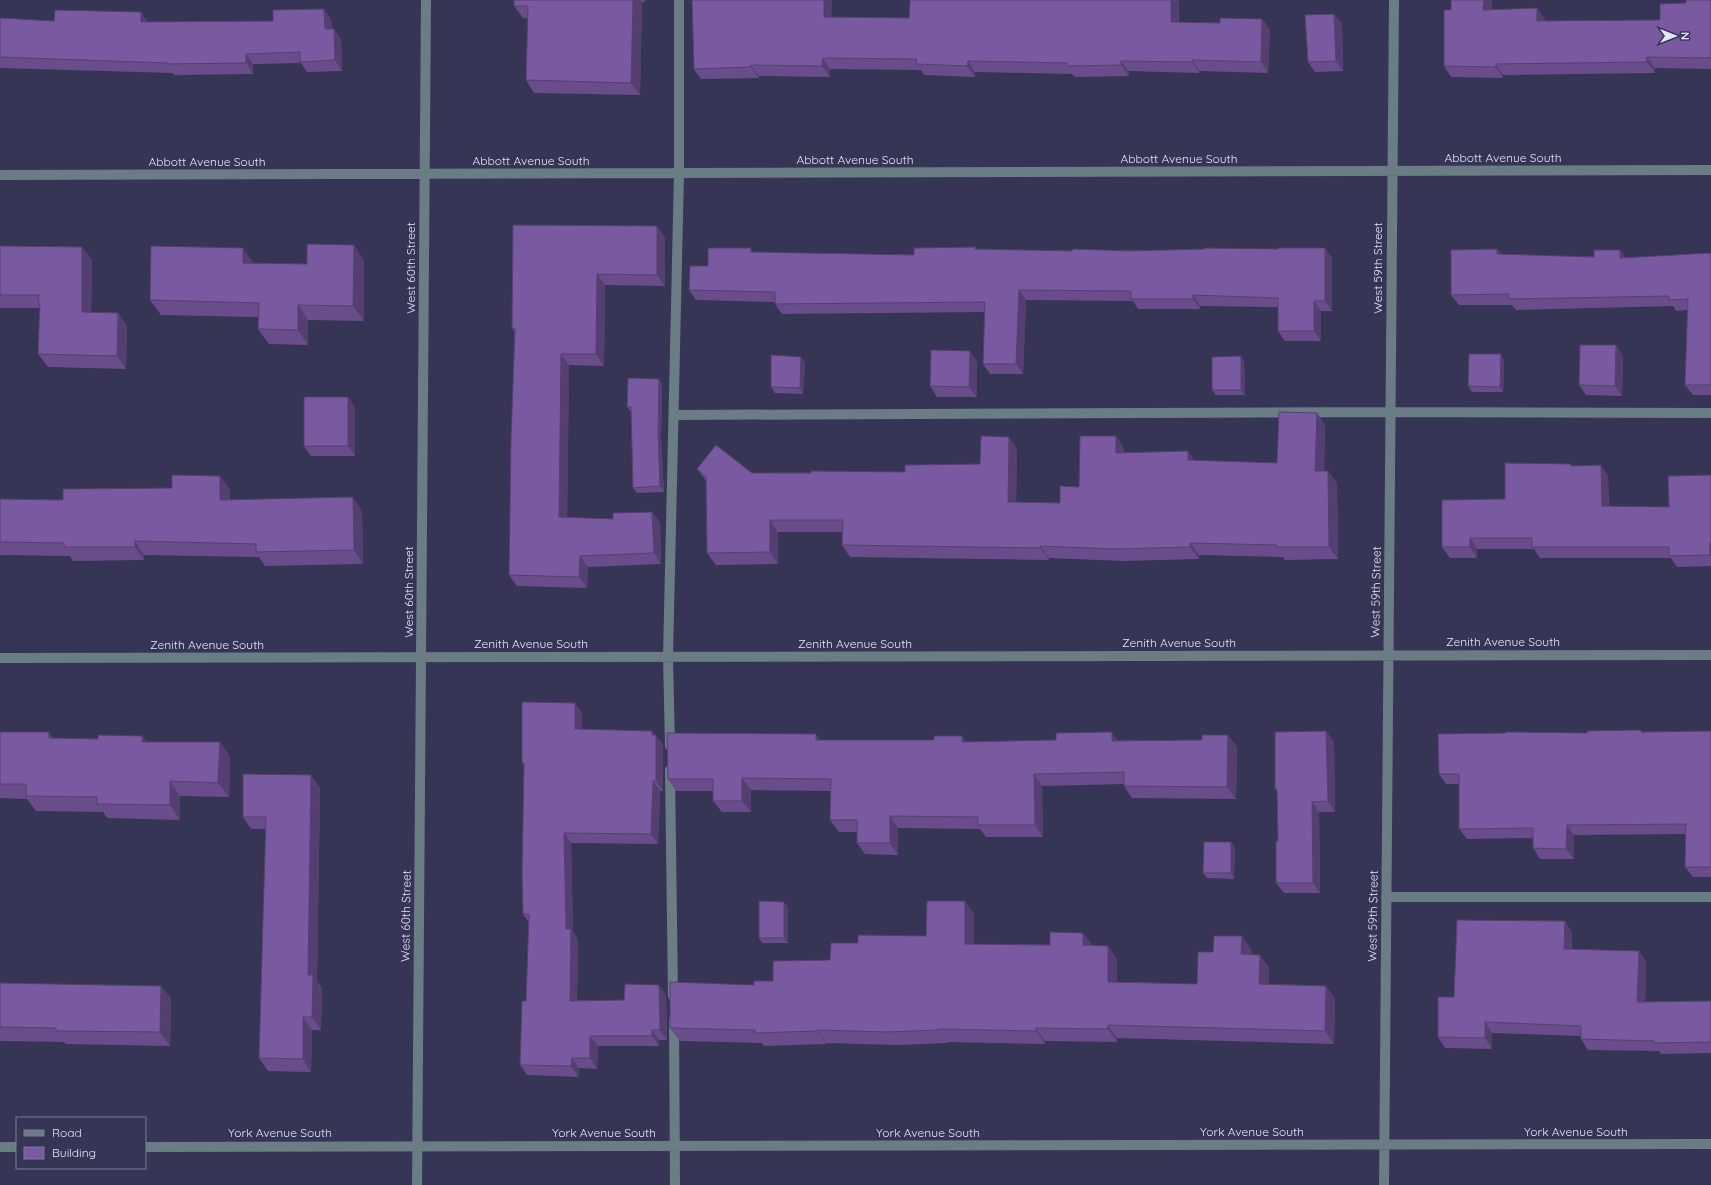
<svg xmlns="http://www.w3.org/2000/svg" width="1711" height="1185" viewBox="0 0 1711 1185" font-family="Quicksand,sans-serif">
<rect width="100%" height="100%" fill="#363555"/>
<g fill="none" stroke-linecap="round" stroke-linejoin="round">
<path stroke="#6a7d84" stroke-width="10" d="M 0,175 L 1711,170
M 674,415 L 1390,412 L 1711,413
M 0,658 L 1711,655
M 670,746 L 668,657 L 679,173 L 679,0
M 670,770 L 673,996
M 1386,897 L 1711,897
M 674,1020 L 675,1185
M 0,1147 L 17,1147
M 145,1147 L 1711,1144
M 417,1185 L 426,0
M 1384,1185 L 1394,0"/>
</g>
<path fill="#684d8a" d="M 514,0 L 645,0 L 645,2 L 642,2 L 640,95 L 534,93 L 526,80 L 528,18 L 523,18 L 514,6 Z
M 692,0 L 830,0 L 832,2 L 831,17 L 909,18 L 910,0 L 1179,0 L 1179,22 L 1220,23 L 1262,19 L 1270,30 L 1268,73 L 1199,71 L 1199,73 L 1129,71 L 1129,76 L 1075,77 L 1072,74 L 975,72 L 975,77 L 924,75 L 921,70 L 830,69 L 830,77 L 759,76 L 759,78 L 701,79 L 694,69 Z
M 1451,0 L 1492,0 L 1491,10 L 1537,8 L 1545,19 L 1545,21 L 1660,20 L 1686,3 L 1711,0 L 1711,69 L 1655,68 L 1655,73 L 1503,75 L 1503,78 L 1451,77 L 1444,66 L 1451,10 Z
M 1334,14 L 1342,24 L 1343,71 L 1315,72 L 1308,62 Z
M 0,18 L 54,21 L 148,22 L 273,21 L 331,19 L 332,29 L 341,39 L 342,71 L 307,72 L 301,63 L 253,64 L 253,74 L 174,75 L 173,73 L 0,68 Z
M 657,226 L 665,238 L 665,286 L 605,285 L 604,366 L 569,365 L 567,518 L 613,519 L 652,512 L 660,523 L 661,564 L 588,567 L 587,588 L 517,586 L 509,575 L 515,333 L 512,328 Z
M 0,246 L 82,247 L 92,260 L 91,312 L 118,313 L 127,326 L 126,369 L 48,367 L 38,354 L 40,308 L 0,308 Z
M 975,247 L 976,249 L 1072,251 L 1278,249 L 1325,248 L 1332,258 L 1332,311 L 1321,311 L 1321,341 L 1285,341 L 1278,331 L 1278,307 L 1200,306 L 1200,309 L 1138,309 L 1133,301 L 1026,300 L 1023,374 L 990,374 L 983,364 L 985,312 L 782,314 L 775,304 L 775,302 L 696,300 L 689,290 L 754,252 L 914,255 Z
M 1497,249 L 1501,254 L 1594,257 L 1620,250 L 1626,258 L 1711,253 L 1711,395 L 1693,395 L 1685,385 L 1687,310 L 1676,311 L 1673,306 L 1516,310 L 1512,305 L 1459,305 L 1451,295 Z
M 364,260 L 364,321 L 308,320 L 308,345 L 269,344 L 258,329 L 259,317 L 161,315 L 150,300 L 253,263 L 307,264 Z
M 970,351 L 977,361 L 977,397 L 937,397 L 930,386 Z
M 1241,356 L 1244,361 L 1245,395 L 1216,395 L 1212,390 Z
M 1623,356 L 1622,396 L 1586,395 L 1579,385 Z
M 1504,360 L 1503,392 L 1472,392 L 1468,386 Z
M 805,362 L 803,394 L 775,393 L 771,387 Z
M 659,379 L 662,384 L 661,438 L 664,492 L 637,493 L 633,488 L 631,412 L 627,407 Z
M 348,397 L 355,408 L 355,456 L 311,456 L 304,446 Z
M 1325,425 L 1324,471 L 1337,483 L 1338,559 L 1285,560 L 1283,557 L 1199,555 L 1199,559 L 1124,561 L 1049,558 L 1049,560 L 850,557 L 842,545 L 842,532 L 778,532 L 778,564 L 716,565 L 707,553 L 707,482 L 697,469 L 752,473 L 905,472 L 980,464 L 1017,449 L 1016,502 L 1060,503 L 1079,487 L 1124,448 L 1124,453 L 1194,461 L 1277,463 Z
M 1573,466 L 1608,476 L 1609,507 L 1669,507 L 1711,475 L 1711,566 L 1677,567 L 1671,558 L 1540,558 L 1534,549 L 1477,549 L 1477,558 L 1450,558 L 1442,547 Z
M 230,489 L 230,500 L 362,511 L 363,564 L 265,566 L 259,557 L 144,555 L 144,560 L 73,561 L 70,556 L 0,555 L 0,499 L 63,500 Z
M 575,703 L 582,713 L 582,729 L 652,731 L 663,745 L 663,791 L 660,791 L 658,844 L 571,843 L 573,931 L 578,940 L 577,1000 L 624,1000 L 659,985 L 666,995 L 667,1040 L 659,1040 L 659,1046 L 598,1046 L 597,1069 L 579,1068 L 578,1077 L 527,1075 L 520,1065 L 526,1001 L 529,923 L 523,914 L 524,765 L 522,763 Z
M 1641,730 L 1642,732 L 1711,731 L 1711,877 L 1693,877 L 1685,867 L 1686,834 L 1574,835 L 1574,859 L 1540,859 L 1533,848 L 1533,838 L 1467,839 L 1459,829 L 1459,784 L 1446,784 L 1439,774 L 1506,733 L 1587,733 Z
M 0,732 L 53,738 L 98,739 L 142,736 L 146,742 L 220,742 L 230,757 L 229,797 L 180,796 L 180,820 L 107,818 L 103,812 L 36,811 L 27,799 L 0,798 Z
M 1228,735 L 1237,747 L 1236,799 L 1132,798 L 1124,786 L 1124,784 L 1042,786 L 1043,837 L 986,837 L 980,829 L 898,828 L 898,855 L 865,854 L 857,843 L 857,832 L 839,832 L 830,820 L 831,791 L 751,790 L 751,812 L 722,812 L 713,801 L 713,791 L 676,791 L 668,779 L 821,740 L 966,742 L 1202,740 Z
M 1334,741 L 1335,812 L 1319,812 L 1320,893 L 1284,893 L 1276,883 L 1278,841 L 1277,791 L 1275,789 Z
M 320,788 L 317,981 L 322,988 L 321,1030 L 312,1030 L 311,1072 L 268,1071 L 259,1058 L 266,829 L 251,829 L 243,817 Z
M 1231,842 L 1235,848 L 1234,879 L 1207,878 L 1203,873 Z
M 788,907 L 788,943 L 762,943 L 759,938 Z
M 974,914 L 974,944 L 1050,945 L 1083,933 L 1092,945 L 1117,959 L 1117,982 L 1197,984 L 1213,952 L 1251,949 L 1251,955 L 1260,955 L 1269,968 L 1269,984 L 1326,986 L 1335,999 L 1334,1044 L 1117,1038 L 1117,1042 L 1045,1041 L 1045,1044 L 947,1042 L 948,1043 L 896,1045 L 826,1043 L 826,1044 L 764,1046 L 762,1043 L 680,1041 L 670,1028 L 754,985 L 773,981 L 830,960 L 858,943 L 926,936 Z
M 1572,932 L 1572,949 L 1639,951 L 1646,962 L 1645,1002 L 1711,1001 L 1711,1053 L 1661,1054 L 1659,1051 L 1588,1050 L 1581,1039 L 1581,1036 L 1492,1033 L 1492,1049 L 1445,1048 L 1438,1037 L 1454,997 Z
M 0,983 L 161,986 L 171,999 L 170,1046 L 66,1044 L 64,1042 L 0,1041 Z"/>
<path fill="#553f70" d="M 633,0 L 640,0 L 642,2 L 640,95 L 631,83 Z
M 824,0 L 830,0 L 832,2 L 831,27 L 824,17 Z
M 1171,0 L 1179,0 L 1178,33 L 1171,22 Z
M 1484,0 L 1492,0 L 1491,21 L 1483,10 Z
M 1537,8 L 1545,19 L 1545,32 L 1537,21 Z
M 324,9 L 331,19 L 332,39 L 325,29 Z
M 141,12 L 148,22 L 148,33 L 141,22 Z
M 1334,14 L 1342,24 L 1343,71 L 1336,61 Z
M 1262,19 L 1270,30 L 1268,73 L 1261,62 Z
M 334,29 L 341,39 L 342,71 L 335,60 Z
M 246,54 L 253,64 L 253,74 L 246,63 Z
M 1647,57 L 1655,68 L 1655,73 L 1647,62 Z
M 823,58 L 830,69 L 830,77 L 822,66 Z
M 1192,60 L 1199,71 L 1199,73 L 1192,62 Z
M 968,61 L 975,72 L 975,77 L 967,66 Z
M 1121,61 L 1129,71 L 1129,76 L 1121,65 Z
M 1496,64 L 1503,75 L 1503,78 L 1496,67 Z
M 751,65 L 759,76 L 759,78 L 751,67 Z
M 657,226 L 665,238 L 665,286 L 657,275 Z
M 354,245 L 364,260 L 364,321 L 353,306 Z
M 82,247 L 92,260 L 91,326 L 82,312 Z
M 243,248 L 253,263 L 243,263 Z
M 1325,248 L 1332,258 L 1332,311 L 1325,301 Z
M 1497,249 L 1504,260 L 1497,254 Z
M 1620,250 L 1627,260 L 1620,258 Z
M 597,274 L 605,285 L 604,366 L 596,354 Z
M 1019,290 L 1026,300 L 1023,374 L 1016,364 Z
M 1193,295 L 1200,306 L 1200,309 L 1193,299 Z
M 1314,301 L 1321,311 L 1321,341 L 1314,331 Z
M 298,305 L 308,320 L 308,345 L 298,330 Z
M 118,313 L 127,326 L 126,369 L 117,356 Z
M 1616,345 L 1623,356 L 1622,396 L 1615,386 Z
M 970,351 L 977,361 L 977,397 L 969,387 Z
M 561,354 L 569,365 L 567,529 L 559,517 Z
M 1501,354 L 1504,360 L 1503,392 L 1500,387 Z
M 1241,356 L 1244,361 L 1245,395 L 1241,390 Z
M 801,357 L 805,362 L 803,394 L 800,388 Z
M 659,379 L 662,384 L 661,438 L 664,492 L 660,486 L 658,433 Z
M 348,397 L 355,408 L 355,456 L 348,446 Z
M 1317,413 L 1325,425 L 1323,483 L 1315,471 Z
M 1116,436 L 1124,448 L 1124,465 L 1116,453 Z
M 1009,437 L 1017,449 L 1016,514 L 1008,502 Z
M 1188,451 L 1196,463 L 1188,460 Z
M 1601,465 L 1608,476 L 1609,518 L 1602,506 Z
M 1328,471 L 1337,483 L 1338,559 L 1329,547 Z
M 220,476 L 230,489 L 229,513 L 220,500 Z
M 353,497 L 362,511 L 363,564 L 354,550 Z
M 652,512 L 660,523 L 661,564 L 654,553 Z
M 770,520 L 778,532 L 778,564 L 770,552 Z
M 1470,538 L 1477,549 L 1477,558 L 1470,547 Z
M 135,541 L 144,555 L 144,560 L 135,547 Z
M 1190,543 L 1199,555 L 1199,559 L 1190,547 Z
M 1710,543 L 1711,544 L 1711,556 L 1710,555 Z
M 1040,546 L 1049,558 L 1049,560 L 1040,548 Z
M 580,556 L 588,567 L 587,588 L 579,577 Z
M 575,703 L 582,713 L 582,739 L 575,729 Z
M 652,731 L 663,745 L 663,791 L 656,781 Z
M 1326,731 L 1334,741 L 1335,812 L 1328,801 Z
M 49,732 L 59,747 L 49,738 Z
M 1112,732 L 1120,744 L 1112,741 Z
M 816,734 L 825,746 L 816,740 Z
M 1228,735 L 1237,747 L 1236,799 L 1227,787 Z
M 142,736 L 153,751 L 142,742 Z
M 962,736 L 971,748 L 962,742 Z
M 220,742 L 230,757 L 229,797 L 218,783 Z
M 1034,774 L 1042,786 L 1043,837 L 1035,825 Z
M 311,775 L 320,788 L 317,981 L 322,988 L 321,1030 L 312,1017 L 308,975 Z
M 742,778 L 751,790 L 751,812 L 742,801 Z
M 170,781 L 180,796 L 180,820 L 170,805 Z
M 653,781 L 660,791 L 658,844 L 651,834 Z
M 1312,802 L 1319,812 L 1320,893 L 1313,883 Z
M 890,816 L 898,828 L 898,855 L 890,843 Z
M 1567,825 L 1574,835 L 1574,859 L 1566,849 Z
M 564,833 L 571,843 L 573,931 L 578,940 L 577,1011 L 570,1001 L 566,929 Z
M 1231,842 L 1235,848 L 1234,879 L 1231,873 Z
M 965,901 L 974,914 L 974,957 L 965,944 Z
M 784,902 L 788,907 L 788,943 L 784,938 Z
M 1565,921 L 1572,932 L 1571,960 L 1564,949 Z
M 1083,933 L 1092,946 L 1083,945 Z
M 1242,936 L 1251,949 L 1250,967 L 1241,954 Z
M 1108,946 L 1117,959 L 1117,995 L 1108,982 Z
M 1639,951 L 1646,962 L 1645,1012 L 1637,1002 Z
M 1260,955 L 1269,968 L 1269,997 L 1259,984 Z
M 659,985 L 666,995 L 667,1040 L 660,1030 Z
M 161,986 L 171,999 L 170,1046 L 160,1032 Z
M 1326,986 L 1335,999 L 1334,1044 L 1325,1031 Z
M 303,1017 L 312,1030 L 311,1072 L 303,1059 Z
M 1485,1022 L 1492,1033 L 1492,1049 L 1485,1038 Z
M 1108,1025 L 1117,1038 L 1117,1042 L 1108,1029 Z
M 1036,1028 L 1045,1041 L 1045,1044 L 1036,1031 Z
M 652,1030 L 659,1040 L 659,1046 L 652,1036 Z
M 817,1030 L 826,1043 L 826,1044 L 817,1031 Z
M 590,1036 L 598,1046 L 597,1069 L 590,1058 Z
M 572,1058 L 579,1068 L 578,1077 L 571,1066 Z"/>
<path fill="#795aa0" stroke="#553f70" d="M 514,0 L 633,0 L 631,83 L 526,80 L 528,6 L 514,6 Z
M 692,0 L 824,0 L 824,17 L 909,18 L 910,0 L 1171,0 L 1171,22 L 1220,23 L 1220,18 L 1262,19 L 1261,62 L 1192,60 L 1192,62 L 1121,61 L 1121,65 L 1067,66 L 1067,63 L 968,61 L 967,66 L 916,64 L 917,59 L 823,58 L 822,66 L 751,65 L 751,67 L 694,69 Z
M 1451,0 L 1484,0 L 1483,10 L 1537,8 L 1537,21 L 1660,20 L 1660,4 L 1686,3 L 1686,0 L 1711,0 L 1711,58 L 1647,57 L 1647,62 L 1496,64 L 1496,67 L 1444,66 L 1444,10 L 1451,10 Z
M 324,9 L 325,29 L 334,29 L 335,60 L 300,62 L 300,52 L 246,54 L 246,63 L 167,64 L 167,63 L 0,57 L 0,18 L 54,21 L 55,10 L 141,12 L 141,22 L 273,21 L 273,10 Z
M 1334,14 L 1336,61 L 1308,62 L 1305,15 Z
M 513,225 L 657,226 L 657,275 L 597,274 L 596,354 L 561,354 L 559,517 L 613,519 L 613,513 L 652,512 L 654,553 L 580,556 L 579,577 L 509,575 L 511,439 L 515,328 L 512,328 Z
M 307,244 L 354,245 L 353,306 L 298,305 L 298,330 L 258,329 L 259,303 L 150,300 L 151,246 L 243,248 L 243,263 L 307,264 Z
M 0,246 L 82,247 L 82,312 L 118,313 L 117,356 L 38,354 L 40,302 L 38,302 L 39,295 L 0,295 Z
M 975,247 L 975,249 L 1072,251 L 1073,249 L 1129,251 L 1205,249 L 1205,248 L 1278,249 L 1278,248 L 1325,248 L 1325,301 L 1314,301 L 1314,331 L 1278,331 L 1278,298 L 1193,295 L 1193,299 L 1131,299 L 1131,291 L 1019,290 L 1016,364 L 983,364 L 985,302 L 775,304 L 775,292 L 689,290 L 690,266 L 708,266 L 708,248 L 751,248 L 751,252 L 914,255 L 914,248 Z
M 1497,249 L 1497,254 L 1594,257 L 1594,250 L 1620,250 L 1620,258 L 1711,253 L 1711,385 L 1685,385 L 1688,299 L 1669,300 L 1669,296 L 1509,299 L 1509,294 L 1451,295 L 1451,250 Z
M 1580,345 L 1616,345 L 1615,386 L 1579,385 Z
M 931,350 L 970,351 L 969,387 L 930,386 Z
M 1469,354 L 1501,354 L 1500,387 L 1468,386 Z
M 771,355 L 801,357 L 800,388 L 771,387 Z
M 1241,356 L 1241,390 L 1212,390 L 1212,357 Z
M 628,378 L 659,379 L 658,433 L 660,486 L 633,488 L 631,407 L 627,407 Z
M 304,397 L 348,397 L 348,446 L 304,446 Z
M 1279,412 L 1317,413 L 1315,471 L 1328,471 L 1329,547 L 1277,547 L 1277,545 L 1190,543 L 1190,547 L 1116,549 L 1040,546 L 1040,548 L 842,545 L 843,520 L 770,520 L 770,552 L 707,553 L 706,477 L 697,469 L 716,445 L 752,473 L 811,473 L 811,471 L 905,472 L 905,465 L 980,464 L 981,436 L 1009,437 L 1008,502 L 1060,503 L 1060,486 L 1079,487 L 1080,436 L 1116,436 L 1116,453 L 1188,451 L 1188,460 L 1277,463 Z
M 1505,463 L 1571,464 L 1571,466 L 1601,465 L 1602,506 L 1669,507 L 1668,476 L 1711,475 L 1711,543 L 1710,543 L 1710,555 L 1669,556 L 1669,547 L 1532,547 L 1532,538 L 1470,538 L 1470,547 L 1442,547 L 1442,500 L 1505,499 Z
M 172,475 L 220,476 L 220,500 L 353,497 L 354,550 L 256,552 L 256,544 L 135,541 L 135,547 L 64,547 L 64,543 L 0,542 L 0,499 L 63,500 L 63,489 L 172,488 Z
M 522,702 L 575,703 L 575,729 L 652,731 L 652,735 L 656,735 L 656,781 L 653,781 L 651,834 L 564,833 L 566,929 L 571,929 L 570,1001 L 624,1000 L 625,984 L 659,985 L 660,1030 L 652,1030 L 652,1036 L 590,1036 L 590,1058 L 572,1058 L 571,1066 L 520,1065 L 522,1001 L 526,1001 L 529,914 L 523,914 L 522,872 L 524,763 L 522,763 Z
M 1641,730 L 1641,732 L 1711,731 L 1711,867 L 1685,867 L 1686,824 L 1567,825 L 1566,849 L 1533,848 L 1533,828 L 1459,829 L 1459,774 L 1439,774 L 1438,734 L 1506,733 L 1506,732 L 1587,733 L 1587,731 Z
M 1326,731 L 1328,801 L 1312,802 L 1313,883 L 1276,883 L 1276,841 L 1278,841 L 1277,789 L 1275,789 L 1275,732 Z
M 0,732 L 49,732 L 49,738 L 98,739 L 98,735 L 142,736 L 142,742 L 220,742 L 218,783 L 170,781 L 170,805 L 97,804 L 97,797 L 26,796 L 26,784 L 0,784 Z
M 1112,732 L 1112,741 L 1202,740 L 1202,735 L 1228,735 L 1227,787 L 1124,786 L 1124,772 L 1034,774 L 1035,825 L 978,825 L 978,817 L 890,816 L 890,843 L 857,843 L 857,820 L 830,820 L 831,779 L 742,778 L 742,801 L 713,801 L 713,779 L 668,779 L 667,733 L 816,734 L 816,740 L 934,740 L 934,736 L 962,736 L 962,742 L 1056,740 L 1056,733 Z
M 243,774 L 311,775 L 308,975 L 313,975 L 312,1017 L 303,1017 L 303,1059 L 259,1058 L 266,817 L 243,817 Z
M 1204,842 L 1231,842 L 1231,873 L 1203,873 Z
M 759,901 L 784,902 L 784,938 L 759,938 Z
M 927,901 L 965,901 L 965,944 L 1050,945 L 1050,932 L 1083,933 L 1083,945 L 1108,946 L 1108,982 L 1197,984 L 1198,952 L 1213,952 L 1214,936 L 1242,936 L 1241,954 L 1260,955 L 1259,984 L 1326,986 L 1325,1031 L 1108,1025 L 1108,1029 L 1036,1028 L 1036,1031 L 938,1029 L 938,1030 L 887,1032 L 817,1030 L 817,1031 L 755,1033 L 755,1030 L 670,1028 L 670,982 L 754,985 L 754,981 L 773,981 L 773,961 L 830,960 L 831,943 L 858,943 L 858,935 L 926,936 Z
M 1457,920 L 1565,921 L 1564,949 L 1639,951 L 1637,1002 L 1711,1001 L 1711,1042 L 1654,1043 L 1654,1041 L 1581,1039 L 1581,1026 L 1485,1022 L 1485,1038 L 1438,1037 L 1438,997 L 1454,997 Z
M 0,983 L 161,986 L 160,1032 L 56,1031 L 56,1028 L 0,1027 Z"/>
<g text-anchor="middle" stroke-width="4" stroke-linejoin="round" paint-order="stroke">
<g font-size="12" fill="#e4e5f9" stroke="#363555">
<text x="1503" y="162">Abbott Avenue South</text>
<text x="1179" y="163">Abbott Avenue South</text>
<text x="855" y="164">Abbott Avenue South</text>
<text x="531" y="165">Abbott Avenue South</text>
<text x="207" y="166">Abbott Avenue South</text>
<text transform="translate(411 268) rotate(-90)" y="4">West 60th Street</text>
<text transform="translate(1378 268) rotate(-90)" y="4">West 59th Street</text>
<text transform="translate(409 592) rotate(-90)" y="4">West 60th Street</text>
<text transform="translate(1376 592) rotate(-89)" y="4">West 59th Street</text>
<text x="1503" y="646">Zenith Avenue South</text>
<text x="1179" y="647">Zenith Avenue South</text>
<text x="531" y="648">Zenith Avenue South</text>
<text x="855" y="648">Zenith Avenue South</text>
<text x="207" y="649">Zenith Avenue South</text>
<text transform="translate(406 916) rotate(-89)" y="4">West 60th Street</text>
<text transform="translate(1373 916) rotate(-89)" y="4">West 59th Street</text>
<text x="1252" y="1136">York Avenue South</text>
<text x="1576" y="1136">York Avenue South</text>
<text x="280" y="1137">York Avenue South</text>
<text x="604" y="1137">York Avenue South</text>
<text x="928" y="1137">York Avenue South</text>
</g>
</g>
<rect x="16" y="1117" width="130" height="52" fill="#363555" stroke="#7c7b97"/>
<rect x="24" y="1130" width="20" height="6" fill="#6a7d84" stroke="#7c7b97"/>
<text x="52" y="1137" font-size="12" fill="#e4e5f9">Road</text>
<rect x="24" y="1147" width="20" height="12" fill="#795aa0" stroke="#7c7b97"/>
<text x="52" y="1157" font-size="12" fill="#e4e5f9">Building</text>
<g transform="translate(1675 36) rotate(90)" stroke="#363555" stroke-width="3" paint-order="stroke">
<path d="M0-3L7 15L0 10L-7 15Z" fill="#e4e5f9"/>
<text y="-6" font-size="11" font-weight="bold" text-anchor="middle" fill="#e4e5f9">N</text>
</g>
</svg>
